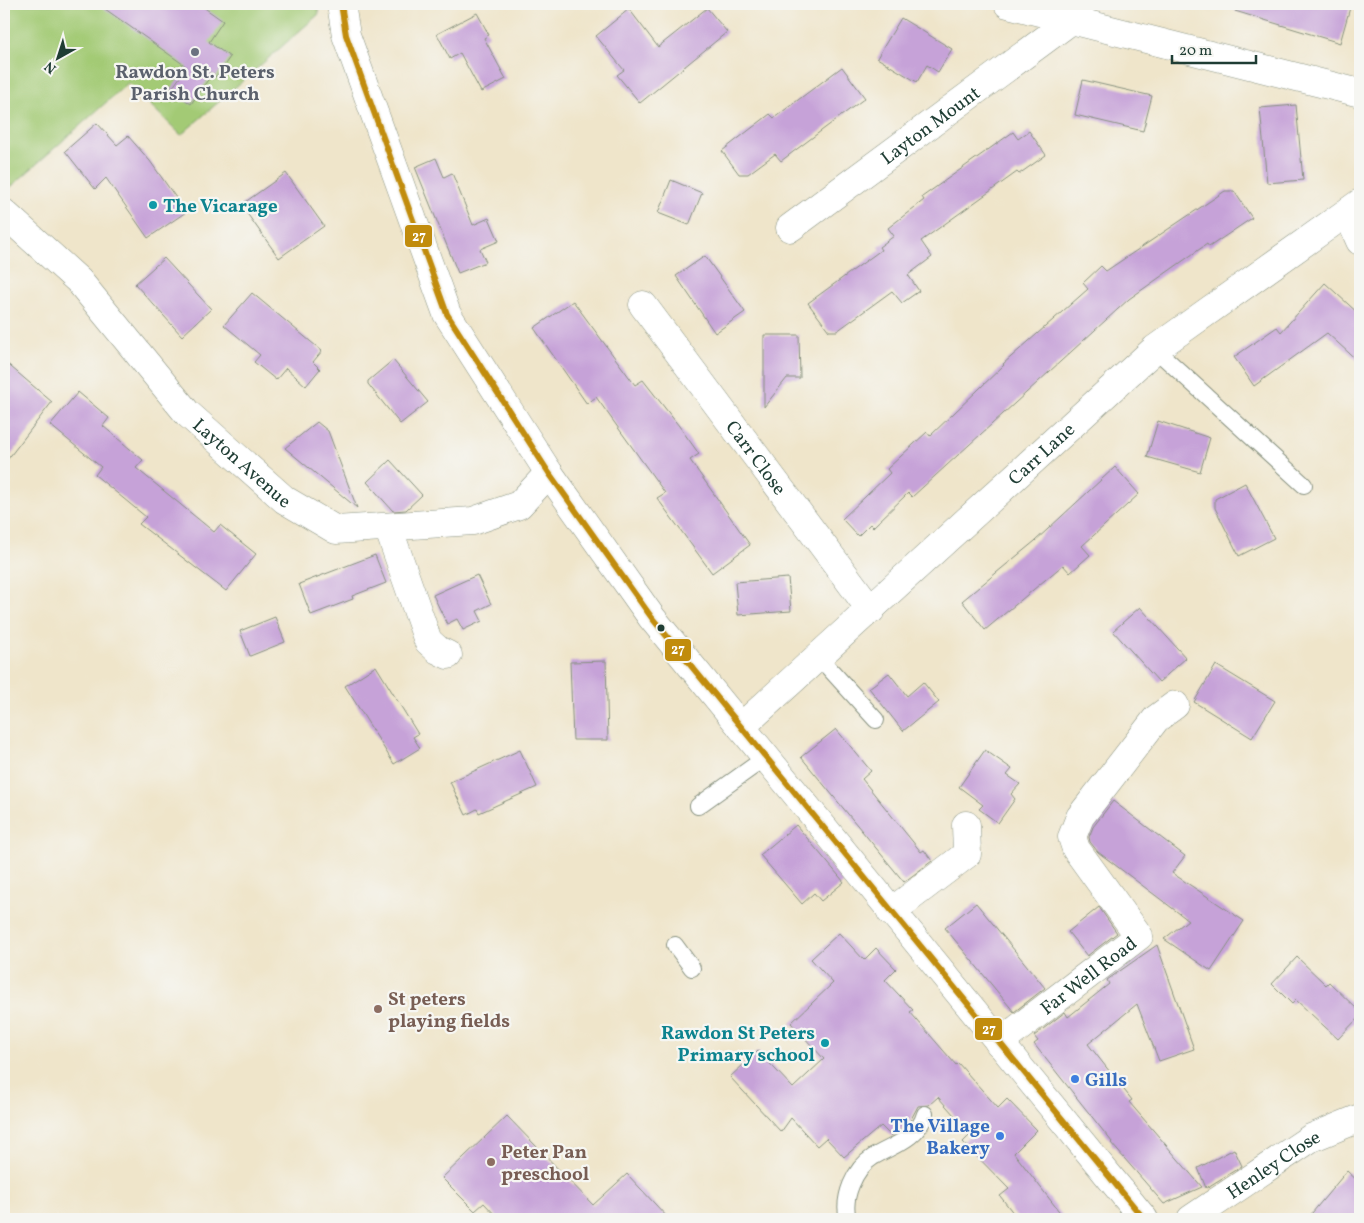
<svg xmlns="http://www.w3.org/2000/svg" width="1364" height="1223" viewBox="0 0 1364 1223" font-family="Vollkorn,serif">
<rect width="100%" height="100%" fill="#f6f6f2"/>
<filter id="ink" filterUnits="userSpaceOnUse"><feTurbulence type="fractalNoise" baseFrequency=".02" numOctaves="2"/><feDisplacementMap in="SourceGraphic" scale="10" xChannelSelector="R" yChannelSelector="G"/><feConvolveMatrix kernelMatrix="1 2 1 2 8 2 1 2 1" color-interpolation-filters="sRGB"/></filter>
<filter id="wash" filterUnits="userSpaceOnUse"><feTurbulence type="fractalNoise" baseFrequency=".0096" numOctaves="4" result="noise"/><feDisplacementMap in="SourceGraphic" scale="20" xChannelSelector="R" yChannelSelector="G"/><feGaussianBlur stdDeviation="1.12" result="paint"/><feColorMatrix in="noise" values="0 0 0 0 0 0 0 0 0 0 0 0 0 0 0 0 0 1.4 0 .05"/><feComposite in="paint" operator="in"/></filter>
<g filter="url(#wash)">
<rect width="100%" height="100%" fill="#efe5ca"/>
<path fill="#a3ca74" stroke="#618454" d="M 4,4 L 317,4 L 319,14 L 181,135 L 128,83 L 4,193 Z"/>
<g id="blocks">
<path fill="#c6a2d8" d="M 98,4 L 199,4 L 223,21 L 209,42 L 230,57 L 216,77 L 212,74 L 191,104 L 171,90 L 187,67 Z
M 1236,4 L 1351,4 L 1340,43 L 1235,11 Z
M 707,8 L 727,32 L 640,103 L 617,75 L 624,70 L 596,36 L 629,9 L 658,47 Z
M 477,13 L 489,35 L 484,38 L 506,79 L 481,92 L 460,53 L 450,59 L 437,34 Z
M 901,18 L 952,49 L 938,72 L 927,65 L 917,82 L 877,58 Z
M 842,67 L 865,98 L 781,161 L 775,154 L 748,174 L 739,174 L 722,151 L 770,114 L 774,118 Z
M 1083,80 L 1152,96 L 1143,131 L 1075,115 Z
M 1296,105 L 1303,180 L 1267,183 L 1260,108 Z
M 97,123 L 117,145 L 128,136 L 150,161 L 186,212 L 148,238 L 106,178 L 95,189 L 65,151 Z
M 1029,131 L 1046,155 L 1019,174 L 1017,172 L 921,241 L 932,257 L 908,275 L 919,291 L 902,303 L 892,291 L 837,331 L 829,331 L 808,303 L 881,250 L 879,247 L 894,236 L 888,228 L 924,200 L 922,197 L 1013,132 L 1018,139 Z
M 436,158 L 444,177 L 452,173 L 473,225 L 489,218 L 499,241 L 480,249 L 486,262 L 458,273 L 415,167 Z
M 286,173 L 324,226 L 279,258 L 241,205 Z
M 671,180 L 702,193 L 689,225 L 658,213 Z
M 1225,191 L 1234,191 L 1252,218 L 1209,247 L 1207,244 L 1129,299 L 912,497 L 908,493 L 873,527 L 870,524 L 858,536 L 842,519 L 890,473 L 887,469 L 927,432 L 930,436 L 1004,365 L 1003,364 L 1088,289 L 1083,283 L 1101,266 L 1106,271 Z
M 705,256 L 745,312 L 715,333 L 676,276 Z
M 164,258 L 211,309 L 182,336 L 135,284 Z
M 1325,283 L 1360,315 L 1360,363 L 1327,333 L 1254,386 L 1234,357 L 1277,327 L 1281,332 Z
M 252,293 L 322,351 L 313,362 L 320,369 L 306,386 L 286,368 L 276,380 L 254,362 L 260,355 L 224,325 Z
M 573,301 L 635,385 L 643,380 L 679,426 L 699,454 L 690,460 L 750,545 L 712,573 L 657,498 L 665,493 L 596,397 L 587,404 L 534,328 Z
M 764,335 L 799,335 L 800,378 L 787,378 L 764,407 Z
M 393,360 L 428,402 L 400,424 L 368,384 L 368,381 Z
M 4,361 L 52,402 L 4,464 Z
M 78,392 L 109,418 L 103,426 L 143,460 L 136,468 L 214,532 L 220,525 L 256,554 L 226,591 L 139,524 L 146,517 L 95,475 L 101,467 L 50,425 Z
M 1158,421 L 1210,438 L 1200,472 L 1147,457 Z
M 317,422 L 328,431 L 357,508 L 285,448 Z
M 390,460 L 422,495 L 406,510 L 393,511 L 367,482 Z
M 1115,467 L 1139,494 L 1082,546 L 1090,555 L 1070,573 L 1063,565 L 985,630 L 962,601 L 1035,541 Z
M 1245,483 L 1274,538 L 1239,556 L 1215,508 L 1215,499 Z
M 375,555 L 386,583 L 352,596 L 353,599 L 311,615 L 299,584 Z
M 477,575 L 491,604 L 477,611 L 482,621 L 463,630 L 457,619 L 447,624 L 433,595 Z
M 788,578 L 791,611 L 738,615 L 735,582 Z
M 1140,607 L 1186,658 L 1159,682 L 1113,631 Z
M 275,617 L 285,642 L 250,656 L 240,631 Z
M 606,661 L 608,740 L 573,740 L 570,662 Z
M 1216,665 L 1275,701 L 1252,738 L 1194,702 Z
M 376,666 L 418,734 L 413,737 L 420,748 L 394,764 L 345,686 Z
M 889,673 L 907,696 L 923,682 L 939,702 L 903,731 L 869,688 Z
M 836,729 L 871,771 L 862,779 L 921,852 L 924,850 L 932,861 L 904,882 L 801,757 Z
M 520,750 L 537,787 L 479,813 L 477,809 L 466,815 L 450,782 Z
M 985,750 L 1012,769 L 1007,775 L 1020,784 L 1011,794 L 1015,799 L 998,823 L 979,809 L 983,805 L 959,787 Z
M 1113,801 L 1185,856 L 1172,873 L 1244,921 L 1211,971 L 1164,939 L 1188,920 L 1098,852 L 1090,842 L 1089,837 L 1093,827 Z
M 796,825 L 844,882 L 821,901 L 814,893 L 802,904 L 760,855 Z
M 976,903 L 1045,988 L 1014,1012 L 945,928 Z
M 1099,907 L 1117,933 L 1087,956 L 1068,932 Z
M 839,933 L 864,960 L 876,948 L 896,969 L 885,980 L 913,1010 L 910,1012 L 956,1065 L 958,1063 L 998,1108 L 1007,1099 L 1037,1130 L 1014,1153 L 1065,1219 L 1018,1219 L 1000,1196 L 1009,1189 L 963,1142 L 971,1134 L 938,1097 L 929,1105 L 918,1106 L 909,1123 L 898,1132 L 891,1136 L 881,1126 L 844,1157 L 826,1138 L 817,1146 L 791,1118 L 781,1132 L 730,1077 L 758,1051 L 793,1088 L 824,1059 L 791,1023 L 833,983 L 811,959 Z
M 1157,945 L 1194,1049 L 1159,1061 L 1137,1004 L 1088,1044 L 1132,1100 L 1129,1102 L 1202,1187 L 1164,1204 L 1111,1143 L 1112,1142 L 1034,1044 L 1038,1041 L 1034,1036 L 1065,1012 L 1068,1017 L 1109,984 L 1107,980 Z
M 1297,957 L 1326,985 L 1329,982 L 1360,1012 L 1360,1016 L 1338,1039 L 1296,1000 L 1292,1004 L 1272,984 Z
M 507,1116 L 593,1205 L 627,1174 L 669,1219 L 499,1219 L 484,1203 L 475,1211 L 442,1178 Z
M 1234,1149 L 1242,1166 L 1206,1188 L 1198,1168 Z
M 1347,1171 L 1360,1183 L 1360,1219 L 1307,1219 Z"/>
</g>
</g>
<g filter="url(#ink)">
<use href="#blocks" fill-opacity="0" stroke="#87917f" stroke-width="1"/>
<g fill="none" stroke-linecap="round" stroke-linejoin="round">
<g stroke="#87917f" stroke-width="18">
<path id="service" d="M 1155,349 L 1304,485
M 818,656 L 876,720
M 698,806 L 765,758
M 675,945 L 692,968
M 848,1219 C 842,1198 854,1169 873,1157 C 893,1145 918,1139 925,1114"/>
</g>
<g stroke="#87917f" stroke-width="29">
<g id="minor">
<path d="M 1008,4 L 1360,93"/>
<path id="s1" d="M 4,213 L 79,281 L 187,413 L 285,500 L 336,530 L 473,521 L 519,505 L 549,473"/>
<path d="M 1348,214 L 1360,241"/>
<path id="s2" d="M 790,228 L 1070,21"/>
<path id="s3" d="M 643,305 L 871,610"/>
<path d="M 388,527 L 428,641 L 438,650 L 448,655"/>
<path id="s4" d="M 741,727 L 1155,349 L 1360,203"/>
<path d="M 891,912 L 967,854 L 966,825"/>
<path id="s5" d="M 999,1043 L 1139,936 L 1076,849 L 1072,837 L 1080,817 L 1156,719 L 1175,705"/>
<path id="s6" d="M 1191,1219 L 1311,1138 L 1360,1118"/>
</g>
</g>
<g stroke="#87917f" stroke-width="29">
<path id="tertiary" d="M 341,4 L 346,35 L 447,314 L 549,473 L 652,618 L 1144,1219"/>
</g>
<use href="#service" stroke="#fff" stroke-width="16"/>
<use href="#minor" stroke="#fff" stroke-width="28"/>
<use href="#tertiary" stroke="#fff" stroke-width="28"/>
<g stroke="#f6f6f2" stroke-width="10">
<path id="bus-1" d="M 341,4 L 346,35 L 447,314 L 549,473 L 652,618 L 1144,1219"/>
</g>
<use href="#bus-1" stroke="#c18c0d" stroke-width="6"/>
</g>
</g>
<circle fill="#6b7280" stroke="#f6f6f2" stroke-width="2" cx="195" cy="52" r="5"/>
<g fill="#0f9aa8" stroke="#f6f6f2" stroke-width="2">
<circle cx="153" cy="205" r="5"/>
<circle cx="825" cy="1043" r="5"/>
</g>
<circle fill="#1f3d34" stroke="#f6f6f2" stroke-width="2" cx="661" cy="628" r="4.5"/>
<g fill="#8d6e63" stroke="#f6f6f2" stroke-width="2">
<circle cx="378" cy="1009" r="5"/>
<circle cx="491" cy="1162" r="5"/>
</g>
<g fill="#3f7fe0" stroke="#f6f6f2" stroke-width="2">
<circle cx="1075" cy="1079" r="5"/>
<circle cx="1000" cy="1136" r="5"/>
</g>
<g text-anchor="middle" stroke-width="4.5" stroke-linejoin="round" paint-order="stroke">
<g font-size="19" font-weight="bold" fill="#5b616d" stroke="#f6f6f2">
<text x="195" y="78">Rawdon St. Peters<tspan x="195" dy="22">Parish Church</tspan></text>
</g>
<g font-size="19" fill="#1f3d34" stroke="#f6f6f2">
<text dy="7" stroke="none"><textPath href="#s2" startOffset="174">Layton Mount</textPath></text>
<text dy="7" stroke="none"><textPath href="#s4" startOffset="406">Carr Lane</textPath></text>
<text dy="7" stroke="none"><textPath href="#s3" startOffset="190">Carr Close</textPath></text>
<text dy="7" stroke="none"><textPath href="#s1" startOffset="346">Layton Avenue</textPath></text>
<text dy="7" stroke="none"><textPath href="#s5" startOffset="112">Far Well Road</textPath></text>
<text dy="7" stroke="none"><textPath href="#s6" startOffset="99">Henley Close</textPath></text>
</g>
<g font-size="19" font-weight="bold" fill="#0d838f" stroke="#f6f6f2" text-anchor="start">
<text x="163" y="212">The Vicarage</text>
<text x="815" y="1039" text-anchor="end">Rawdon St Peters<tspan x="815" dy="22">Primary school</tspan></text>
</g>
<g font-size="19" font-weight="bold" fill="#785e54" stroke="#f6f6f2" text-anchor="start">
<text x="388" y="1005">St peters<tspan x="388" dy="22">playing fields</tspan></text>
<text x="501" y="1158">Peter Pan<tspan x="501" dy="22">preschool</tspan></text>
</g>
<g font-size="19" font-weight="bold" fill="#366cbe" stroke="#f6f6f2" text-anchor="start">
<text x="1085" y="1086">Gills</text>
<text x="990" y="1132" text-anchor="end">The Village<tspan x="990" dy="22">Bakery</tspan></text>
</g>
</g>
<g stroke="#f6f6f2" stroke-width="2">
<rect x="404" y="224" width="29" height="24" rx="5" fill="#c18c0d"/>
<rect x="664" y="638" width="28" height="24" rx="5" fill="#c18c0d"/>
<rect x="974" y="1017" width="29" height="24" rx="5" fill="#c18c0d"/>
</g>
<g font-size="14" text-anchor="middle" font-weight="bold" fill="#fff">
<text x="419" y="241">27</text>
<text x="678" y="654">27</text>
<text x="989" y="1034">27</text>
</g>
<rect width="1364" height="1223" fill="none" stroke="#f6f6f2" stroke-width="20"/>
<g transform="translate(58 58) rotate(219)" stroke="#f6f6f2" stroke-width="4" paint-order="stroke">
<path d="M0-4L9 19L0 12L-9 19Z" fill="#1f3d34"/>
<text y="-8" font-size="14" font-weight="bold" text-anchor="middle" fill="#1f3d34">N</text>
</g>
<path d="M1172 55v8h84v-8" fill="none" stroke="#1f3d34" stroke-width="2.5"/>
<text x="1179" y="55" font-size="15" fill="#1f3d34" stroke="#f6f6f2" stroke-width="4" paint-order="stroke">20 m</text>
</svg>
